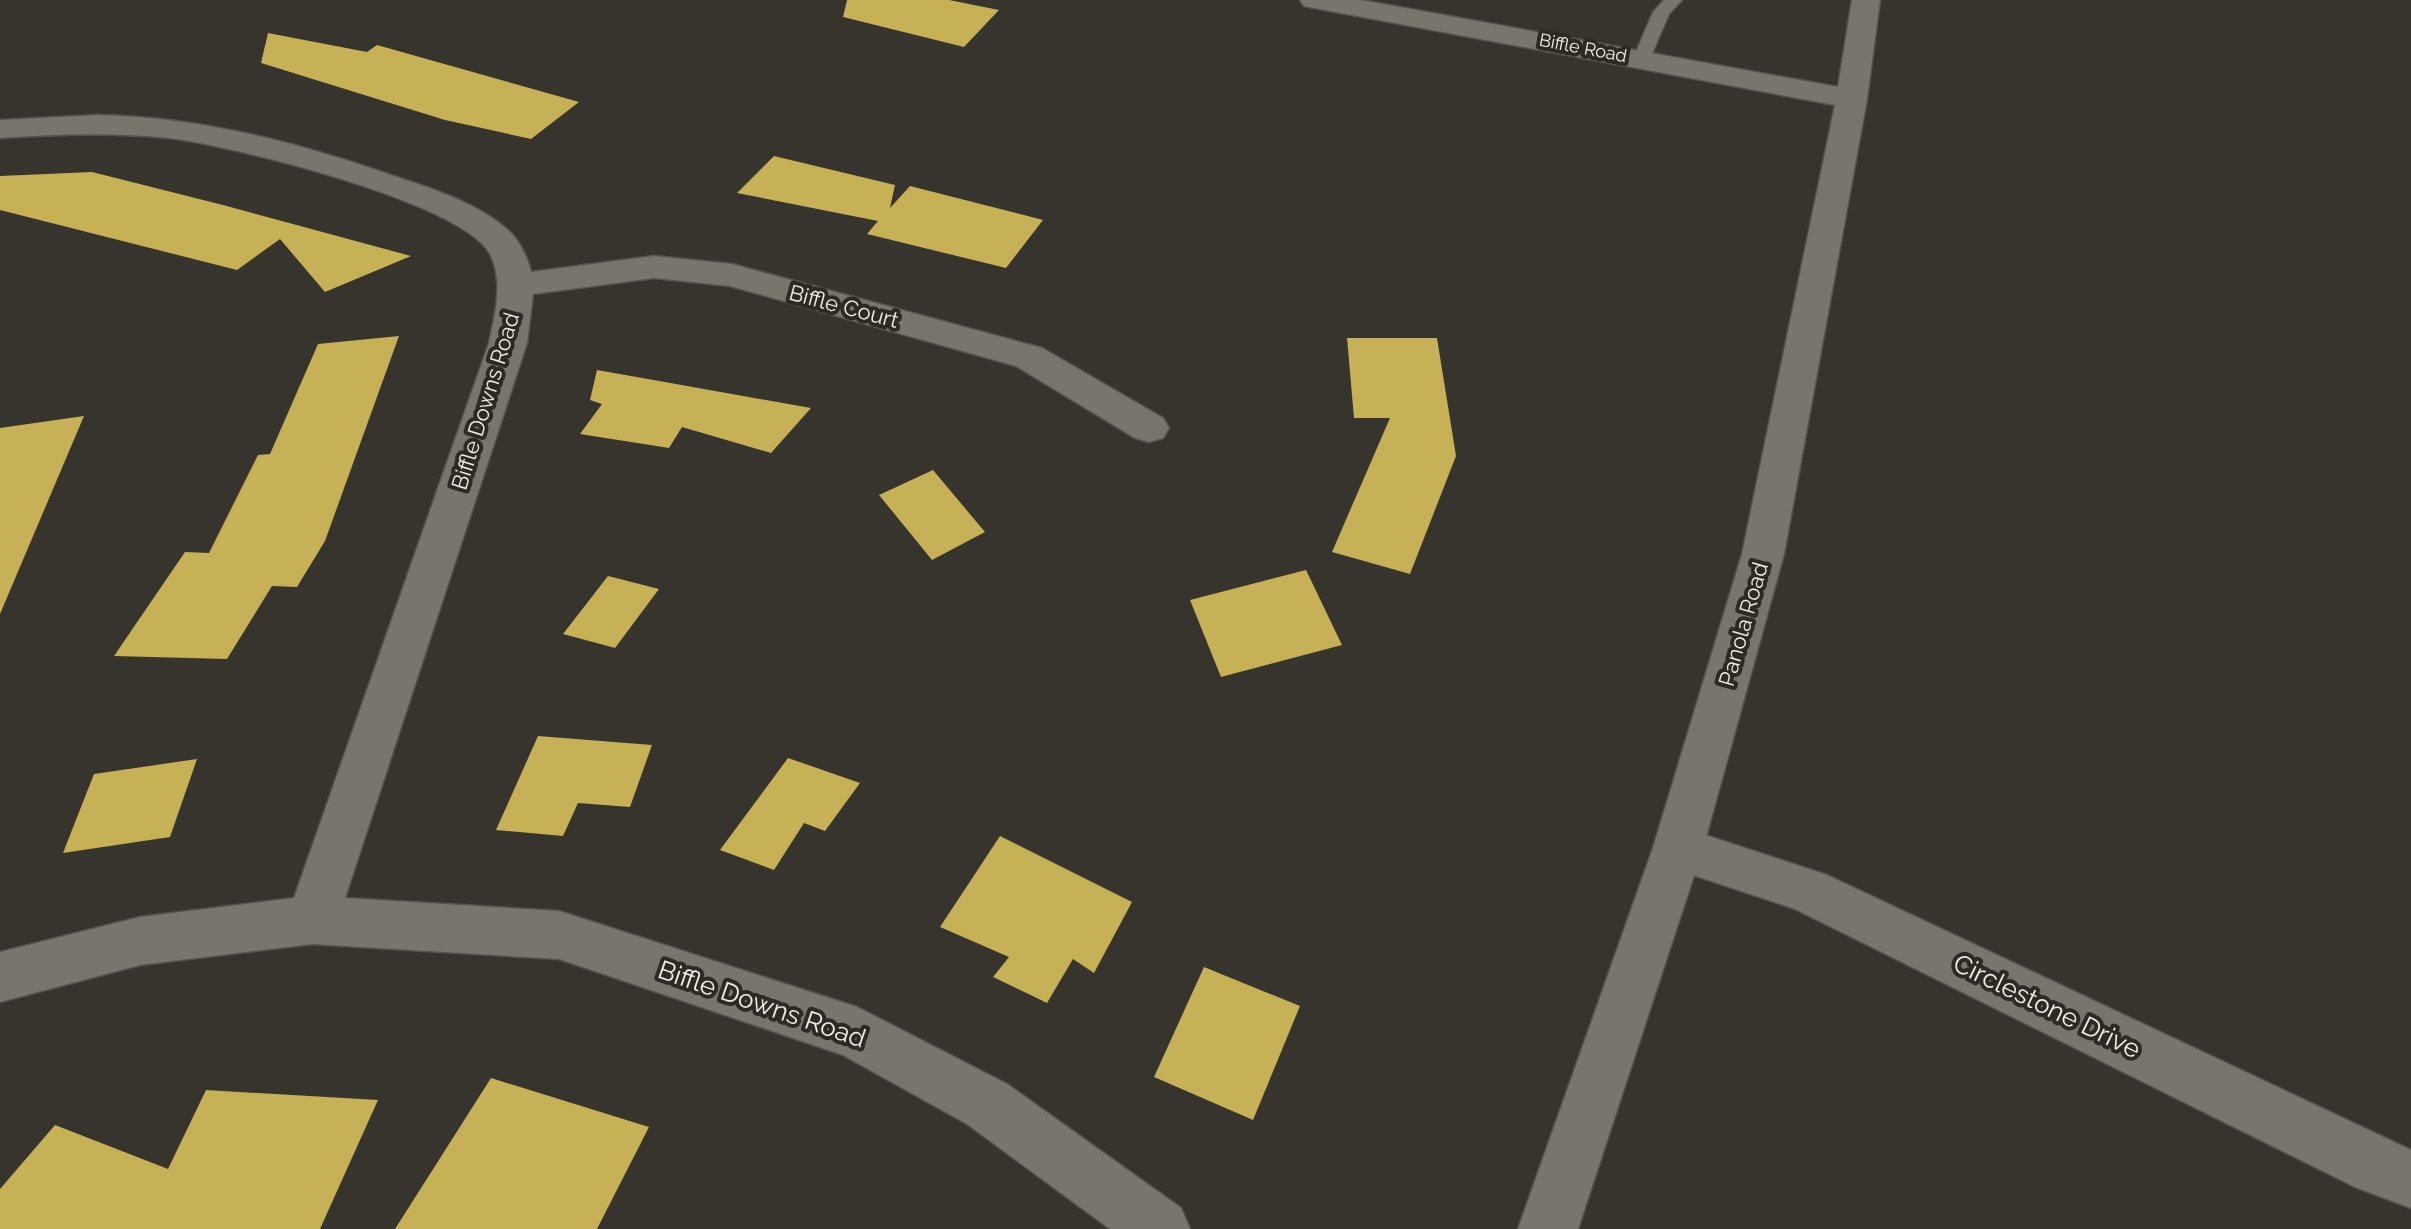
<svg xmlns="http://www.w3.org/2000/svg" width="2411" height="1229" viewBox="0 0 2411 1229" font-family="Raleway,sans-serif">
<rect width="100%" height="100%" fill="#36342c"/>
<path fill="#c6b156" d="M 847,0 L 949,0 L 999,10 L 964,47 L 843,17 Z
M 268,33 L 367,52 L 377,45 L 579,102 L 531,139 L 445,120 L 261,63 Z
M 774,156 L 895,185 L 890,208 L 910,186 L 1043,220 L 1006,268 L 867,234 L 878,221 L 737,193 Z
M 92,172 L 223,205 L 411,256 L 325,292 L 280,239 L 237,270 L 0,210 L 0,176 Z
M 399,336 L 325,541 L 297,587 L 272,586 L 227,659 L 114,656 L 185,552 L 209,553 L 258,455 L 270,454 L 318,344 Z
M 1347,338 L 1437,338 L 1456,456 L 1410,574 L 1332,552 L 1390,418 L 1354,418 Z
M 597,370 L 648,379 L 811,408 L 771,453 L 682,427 L 669,448 L 580,434 L 602,404 L 590,400 Z
M 84,416 L 0,614 L 0,428 Z
M 933,470 L 985,532 L 932,560 L 879,495 Z
M 1306,570 L 1342,645 L 1221,677 L 1190,600 Z
M 608,576 L 659,589 L 615,648 L 563,634 Z
M 538,736 L 652,745 L 630,807 L 578,803 L 563,836 L 496,830 Z
M 788,758 L 860,783 L 825,831 L 804,823 L 774,870 L 720,850 Z
M 197,759 L 170,837 L 63,853 L 94,774 Z
M 1000,836 L 1132,902 L 1094,973 L 1073,959 L 1047,1003 L 993,977 L 1009,957 L 940,927 Z
M 1204,967 L 1300,1006 L 1253,1120 L 1154,1077 Z
M 491,1078 L 649,1127 L 597,1229 L 395,1229 Z
M 206,1090 L 378,1100 L 320,1229 L 0,1229 L 0,1189 L 55,1125 L 168,1169 Z"/>
<g fill="none" stroke-linecap="round" stroke-linejoin="round">
<g stroke="#54524b" stroke-width="3">
<path id="lane" d="M 1664,0 L 1682,0 L 1669,14 L 1648,63 L 1636,63 L 1633,59 L 1653,12 Z"/>
</g>
<g stroke="#54524b" stroke-width="3">
<path id="street" d="M 98,115 C 201,117 300,143 397,177 C 436,190 483,205 512,234 C 521,244 528,259 531,272 L 654,256 L 732,264 L 1042,348 L 1163,418 L 1169,428 L 1163,438 L 1149,442 L 1135,438 L 1016,366 L 730,286 L 654,278 L 533,294 L 527,343 L 345,898 L 559,911 L 857,1007 L 1007,1084 L 1181,1208 L 1190,1229 L 1110,1229 L 967,1124 L 843,1055 L 559,959 L 312,944 L 140,965 L 0,1002 L 0,952 L 140,917 L 294,898 L 489,343 C 495,314 504,281 490,254 C 463,202 229,145 169,138 C 113,132 56,134 0,138 L 0,120 Z
M 1678,826 L 1827,875 L 2411,1150 L 2411,1208 L 2355,1187 L 1795,909 L 1660,864 L 1653,848 L 1660,832 Z"/>
</g>
<g stroke="#54524b" stroke-width="3">
<path id="secondary" d="M 1300,0 L 1361,0 L 1838,87 L 1852,0 L 1880,0 L 1867,99 L 1784,554 L 1703,848 L 1578,1229 L 1518,1229 L 1653,848 L 1742,554 L 1835,105 L 1314,8 L 1304,6 Z"/>
</g>
<use href="#lane" fill="#78766c" fill-rule="evenodd"/>
<use href="#street" fill="#78766c" fill-rule="evenodd"/>
<use href="#secondary" fill="#78766c" fill-rule="evenodd"/>
</g>
<g text-anchor="middle" stroke-width="8" stroke-linejoin="round" paint-order="stroke">
<g font-size="18" fill="#eeece7" stroke="#2c2a22">
<text transform="translate(1583 48) rotate(11)" y="6">Biffle Road</text>
</g>
<g font-size="22" fill="#eeece7" stroke="#2c2a22">
<text transform="translate(844 306) rotate(15)" y="8">Biffle Court</text>
<text transform="translate(485 401) rotate(-73)" y="8">Biffle Downs Road</text>
<text transform="translate(1743 624) rotate(-74)" y="8">Panola Road</text>
</g>
<g font-size="26" fill="#eeece7" stroke="#2c2a22">
<text transform="translate(762 1004) rotate(19)" y="9">Biffle Downs Road</text>
<text transform="translate(2047 1006) rotate(26)" y="9">Circlestone Drive</text>
</g>
</g>
</svg>
